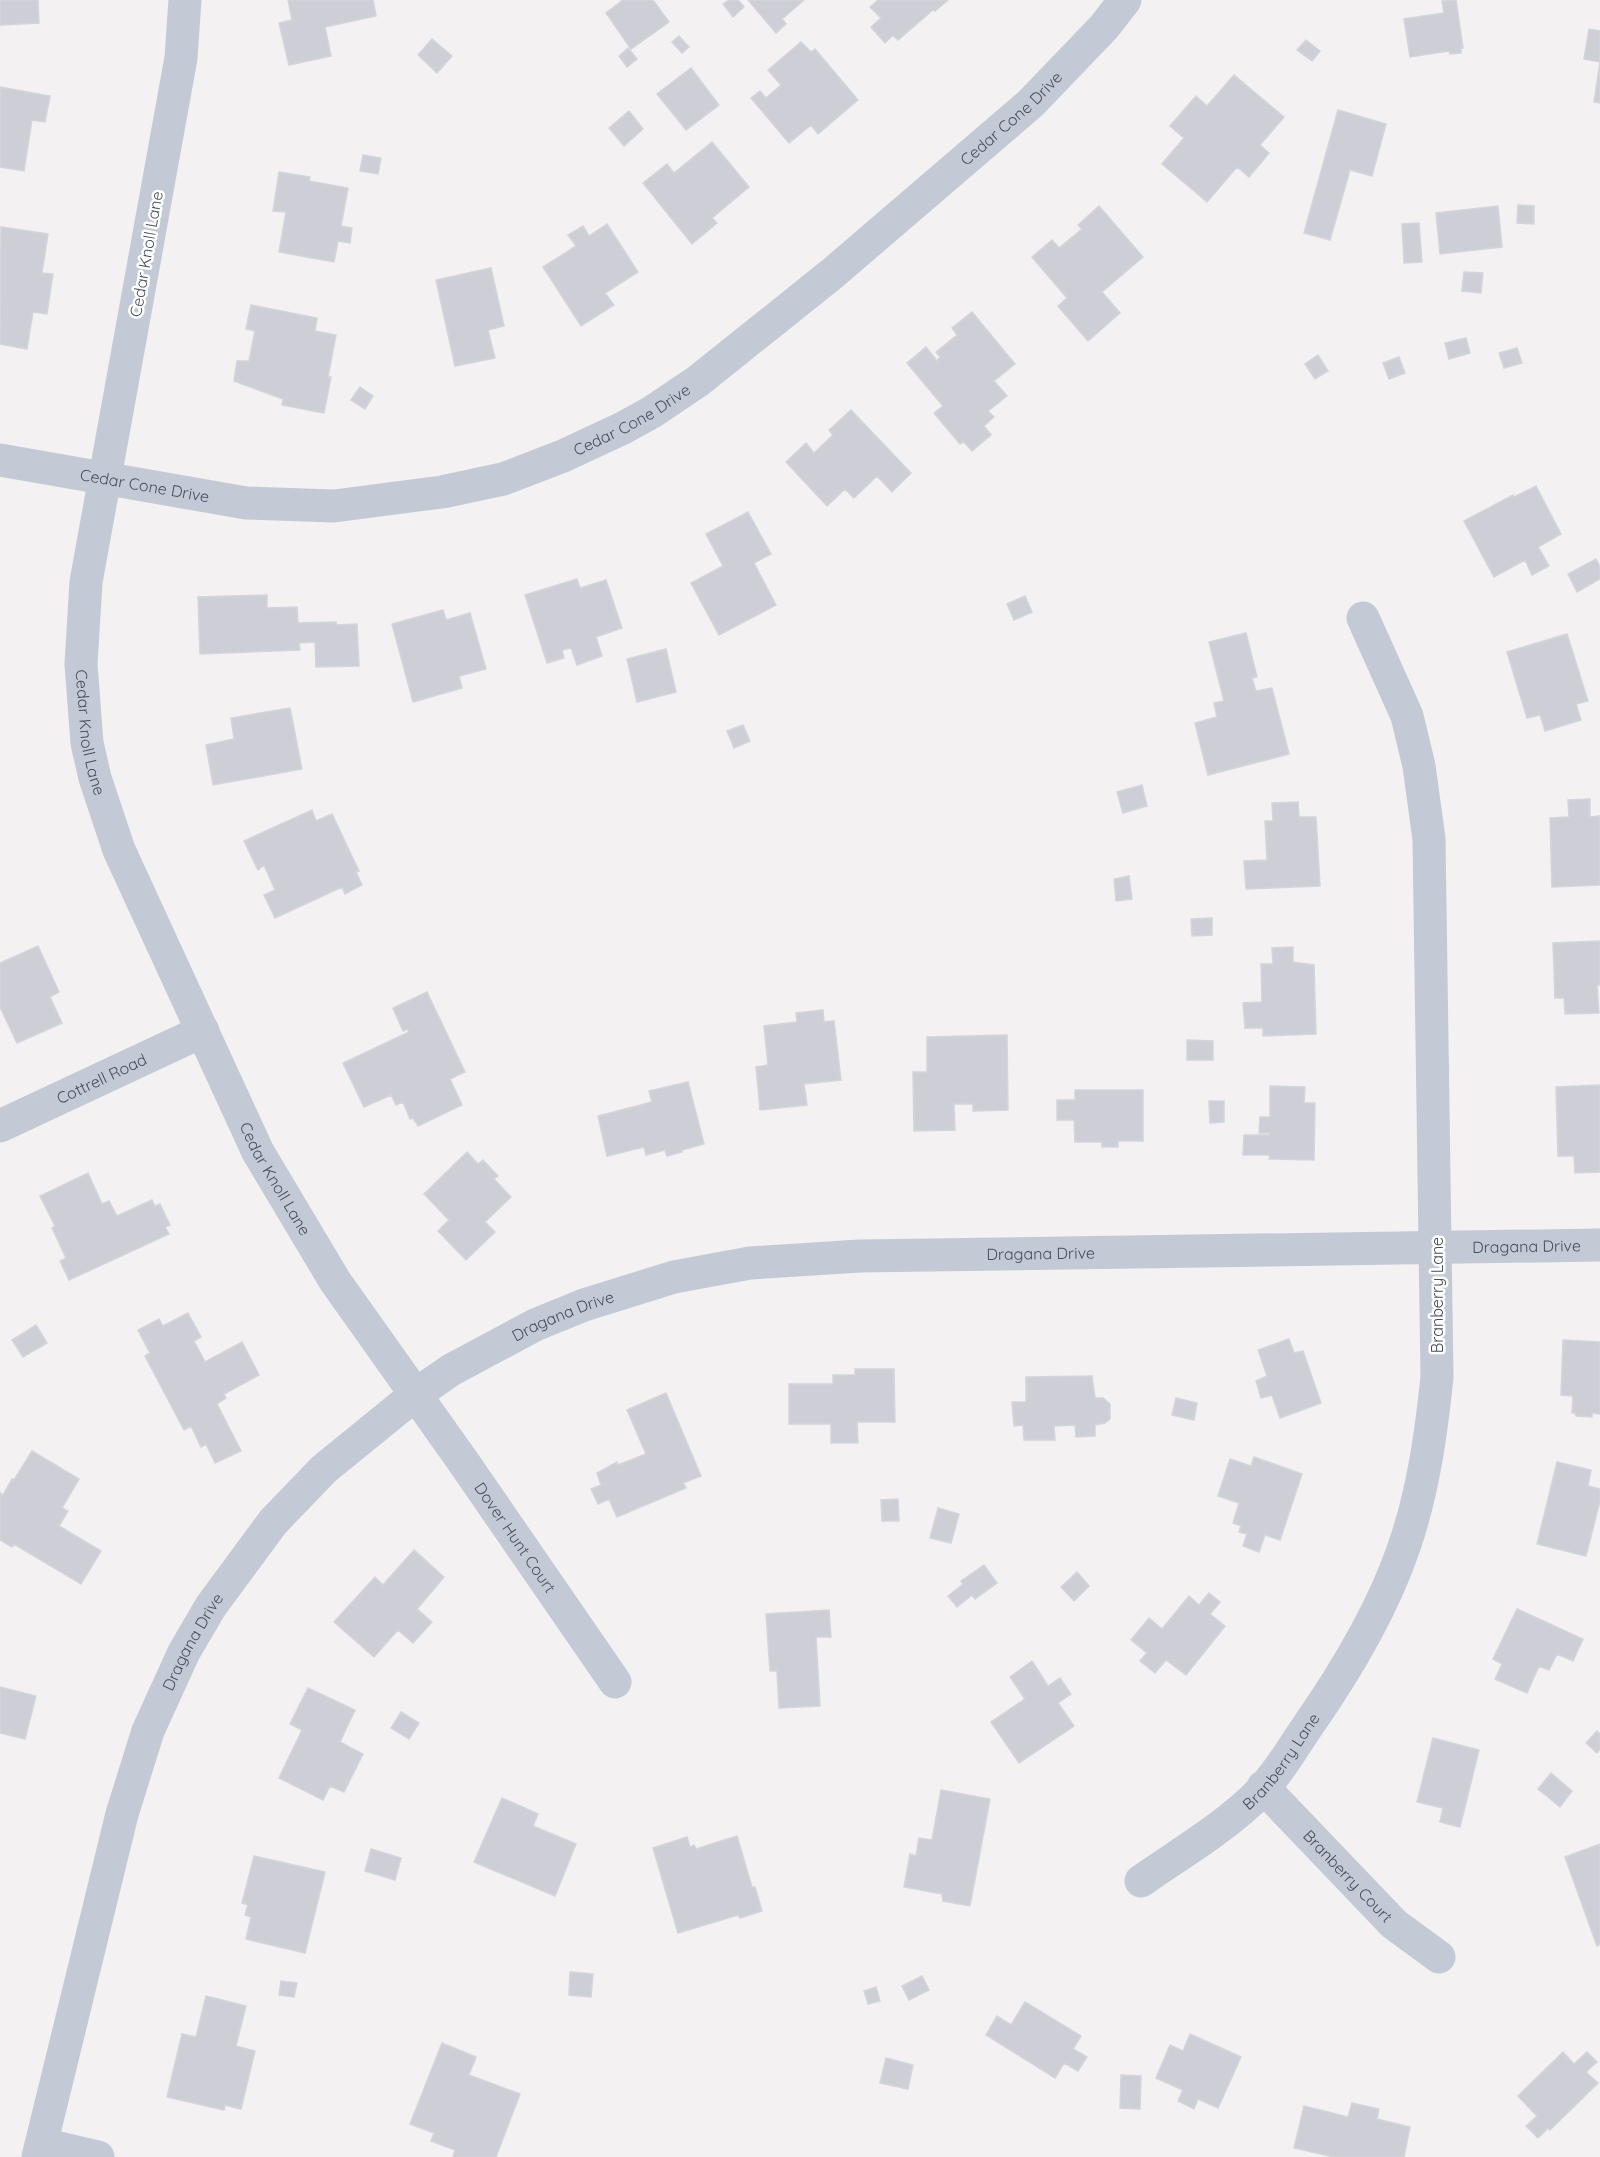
<svg xmlns="http://www.w3.org/2000/svg" width="1600" height="2157" viewBox="0 0 1600 2157" font-family="Quicksand,sans-serif">
<rect width="100%" height="100%" fill="#f3f1f1"/>
<path fill="#cdced6" stroke="#d4d5dc" stroke-width="1.5" d="M 0,0 L 38,0 L 39,23 L 0,25 Z
M 288,0 L 373,0 L 376,16 L 325,27 L 331,56 L 289,65 L 279,23 L 292,20 Z
M 623,0 L 653,0 L 669,22 L 631,49 L 606,13 Z
M 729,0 L 738,0 L 744,7 L 733,17 L 723,4 Z
M 748,0 L 804,0 L 782,19 L 786,24 L 776,33 Z
M 878,0 L 948,0 L 935,11 L 933,10 L 898,40 L 893,35 L 885,43 L 871,27 L 881,18 L 870,7 Z
M 1456,0 L 1463,48 L 1461,48 L 1461,53 L 1450,54 L 1449,51 L 1410,57 L 1404,19 L 1444,13 L 1442,1 Z
M 1589,29 L 1600,31 L 1600,103 L 1594,102 L 1600,62 L 1584,59 Z
M 679,36 L 689,47 L 682,53 L 672,42 Z
M 432,39 L 452,56 L 437,73 L 418,55 Z
M 1306,40 L 1320,51 L 1312,61 L 1297,50 Z
M 801,42 L 811,52 L 815,49 L 858,100 L 818,134 L 811,125 L 789,143 L 751,98 L 760,91 L 766,98 L 781,85 L 768,70 Z
M 628,48 L 637,59 L 627,67 L 619,56 Z
M 691,68 L 719,105 L 686,130 L 657,94 Z
M 1234,75 L 1284,117 L 1260,145 L 1269,153 L 1249,177 L 1237,167 L 1207,202 L 1162,164 L 1184,138 L 1170,126 L 1196,96 L 1207,106 Z
M 0,87 L 50,96 L 45,122 L 32,120 L 24,171 L 0,167 Z
M 1338,110 L 1386,124 L 1372,176 L 1350,170 L 1330,240 L 1304,233 Z
M 629,111 L 643,129 L 624,146 L 609,128 Z
M 712,142 L 749,187 L 712,218 L 717,223 L 692,244 L 643,183 L 667,164 L 674,173 Z
M 363,155 L 381,158 L 378,174 L 360,171 Z
M 279,172 L 310,177 L 309,181 L 348,188 L 341,226 L 352,228 L 350,243 L 338,241 L 334,262 L 279,252 L 286,212 L 273,211 Z
M 1518,205 L 1534,206 L 1534,224 L 1517,223 Z
M 1099,206 L 1143,257 L 1102,292 L 1120,313 L 1088,341 L 1058,306 L 1067,298 L 1032,257 L 1052,240 L 1059,248 L 1082,229 L 1078,225 Z
M 1498,206 L 1502,247 L 1440,254 L 1436,213 Z
M 1419,223 L 1422,262 L 1404,263 L 1402,224 Z
M 607,224 L 638,272 L 605,293 L 614,305 L 581,326 L 543,267 L 576,246 L 568,235 L 583,226 L 589,236 Z
M 1,227 L 48,234 L 42,273 L 53,274 L 47,314 L 33,312 L 27,349 L 0,344 Z
M 491,268 L 504,326 L 488,330 L 495,358 L 455,366 L 436,280 Z
M 1464,272 L 1483,273 L 1481,293 L 1462,291 Z
M 251,305 L 317,318 L 315,331 L 336,335 L 328,377 L 331,377 L 324,413 L 282,405 L 283,399 L 234,381 L 237,361 L 249,361 L 255,331 L 246,329 Z
M 972,312 L 1015,364 L 994,381 L 1007,396 L 988,411 L 994,417 L 984,426 L 991,435 L 972,451 L 964,442 L 960,444 L 934,413 L 943,406 L 907,363 L 926,347 L 937,361 L 940,357 L 936,352 L 957,335 L 952,328 Z
M 1466,338 L 1470,353 L 1449,359 L 1445,343 Z
M 1517,348 L 1522,363 L 1504,368 L 1499,353 Z
M 1318,355 L 1328,371 L 1315,379 L 1305,364 Z
M 1399,357 L 1405,373 L 1389,379 L 1383,363 Z
M 360,387 L 373,396 L 365,409 L 351,400 Z
M 851,410 L 911,473 L 892,492 L 877,476 L 854,498 L 845,489 L 827,506 L 786,462 L 806,443 L 814,453 L 833,435 L 829,430 Z
M 1536,486 L 1561,534 L 1538,547 L 1549,566 L 1532,575 L 1525,560 L 1494,577 L 1464,521 L 1513,495 L 1514,497 Z
M 748,512 L 771,554 L 754,563 L 776,605 L 719,635 L 691,583 L 723,566 L 706,534 Z
M 1596,559 L 1600,567 L 1600,579 L 1577,592 L 1568,574 Z
M 577,579 L 580,588 L 606,580 L 622,628 L 596,637 L 602,656 L 577,665 L 571,648 L 562,650 L 564,658 L 547,663 L 525,595 Z
M 267,595 L 267,608 L 297,607 L 298,623 L 336,622 L 336,625 L 357,624 L 359,666 L 316,667 L 315,642 L 299,643 L 300,650 L 200,654 L 198,597 Z
M 1025,596 L 1032,612 L 1014,620 L 1007,604 Z
M 443,610 L 446,620 L 470,613 L 486,669 L 459,676 L 462,688 L 413,702 L 392,624 Z
M 1246,633 L 1257,677 L 1252,678 L 1256,691 L 1272,688 L 1289,754 L 1208,775 L 1195,723 L 1217,717 L 1214,703 L 1224,701 L 1209,642 Z
M 1567,634 L 1588,701 L 1576,704 L 1581,720 L 1545,731 L 1540,715 L 1527,718 L 1507,652 Z
M 666,649 L 676,692 L 637,702 L 627,659 Z
M 290,708 L 302,769 L 213,785 L 206,745 L 234,739 L 231,718 Z
M 743,725 L 750,741 L 734,748 L 727,731 Z
M 1142,785 L 1147,806 L 1123,813 L 1117,792 Z
M 1590,799 L 1590,817 L 1600,816 L 1600,885 L 1552,887 L 1550,818 L 1569,817 L 1568,800 Z
M 1298,802 L 1299,817 L 1316,817 L 1320,886 L 1246,889 L 1244,861 L 1267,860 L 1265,821 L 1273,821 L 1272,803 Z
M 312,810 L 316,821 L 332,814 L 359,871 L 356,872 L 362,885 L 345,894 L 342,887 L 275,918 L 264,895 L 275,890 L 264,865 L 258,870 L 244,841 Z
M 1129,876 L 1132,899 L 1116,901 L 1114,879 Z
M 1212,918 L 1212,935 L 1192,936 L 1191,919 Z
M 1600,941 L 1600,985 L 1597,985 L 1599,1013 L 1565,1014 L 1564,998 L 1555,998 L 1553,943 Z
M 38,946 L 59,992 L 50,997 L 62,1023 L 17,1043 L 0,1007 L 0,963 Z
M 1293,947 L 1293,962 L 1314,965 L 1316,1034 L 1263,1036 L 1263,1028 L 1245,1028 L 1243,1003 L 1262,1002 L 1261,964 L 1273,964 L 1272,948 Z
M 427,992 L 465,1072 L 450,1079 L 462,1105 L 418,1126 L 413,1118 L 410,1119 L 403,1102 L 396,1105 L 391,1095 L 364,1107 L 343,1063 L 409,1032 L 407,1029 L 403,1031 L 393,1008 Z
M 823,1010 L 824,1022 L 834,1021 L 841,1080 L 804,1084 L 807,1105 L 760,1110 L 756,1067 L 768,1065 L 764,1026 L 797,1022 L 796,1013 Z
M 1007,1035 L 1008,1110 L 973,1111 L 973,1104 L 954,1104 L 955,1130 L 914,1131 L 913,1072 L 927,1072 L 927,1037 Z
M 1187,1040 L 1213,1041 L 1213,1060 L 1187,1060 Z
M 688,1082 L 704,1144 L 682,1150 L 682,1152 L 667,1156 L 665,1150 L 646,1155 L 644,1147 L 607,1156 L 598,1116 L 652,1102 L 649,1091 Z
M 1600,1085 L 1600,1172 L 1575,1173 L 1574,1156 L 1558,1156 L 1556,1087 Z
M 1270,1086 L 1305,1087 L 1304,1103 L 1315,1103 L 1314,1160 L 1269,1159 L 1270,1155 L 1243,1155 L 1244,1135 L 1270,1135 L 1270,1133 L 1259,1133 L 1260,1117 L 1270,1117 Z
M 1075,1090 L 1143,1090 L 1143,1141 L 1118,1141 L 1118,1147 L 1102,1147 L 1102,1142 L 1075,1142 L 1074,1120 L 1057,1120 L 1057,1100 L 1075,1100 Z
M 1209,1101 L 1224,1101 L 1224,1122 L 1210,1123 Z
M 467,1152 L 478,1164 L 483,1160 L 498,1176 L 494,1179 L 511,1197 L 485,1222 L 495,1232 L 466,1260 L 438,1231 L 449,1220 L 424,1194 Z
M 88,1173 L 102,1204 L 109,1201 L 117,1216 L 152,1200 L 155,1206 L 160,1204 L 170,1225 L 165,1227 L 169,1234 L 69,1280 L 60,1261 L 66,1258 L 52,1228 L 55,1226 L 40,1196 Z
M 188,1313 L 201,1337 L 194,1341 L 205,1362 L 242,1342 L 259,1375 L 224,1394 L 226,1398 L 217,1404 L 241,1451 L 215,1463 L 206,1444 L 201,1447 L 191,1426 L 184,1430 L 145,1356 L 150,1353 L 138,1330 L 159,1319 L 163,1326 Z
M 36,1325 L 47,1343 L 23,1357 L 12,1340 Z
M 1289,1339 L 1294,1353 L 1303,1351 L 1321,1403 L 1280,1418 L 1272,1395 L 1261,1398 L 1256,1381 L 1267,1376 L 1258,1350 Z
M 1563,1340 L 1600,1342 L 1600,1414 L 1592,1413 L 1592,1417 L 1576,1416 L 1575,1413 L 1572,1413 L 1573,1396 L 1561,1395 Z
M 855,1369 L 894,1369 L 895,1422 L 857,1422 L 858,1443 L 831,1443 L 831,1424 L 789,1424 L 789,1384 L 833,1384 L 833,1375 L 855,1375 Z
M 1092,1376 L 1095,1398 L 1103,1398 L 1110,1404 L 1110,1419 L 1105,1423 L 1095,1425 L 1095,1436 L 1076,1437 L 1075,1425 L 1054,1426 L 1055,1440 L 1024,1440 L 1023,1425 L 1014,1426 L 1012,1402 L 1026,1402 L 1026,1377 Z
M 666,1393 L 701,1476 L 683,1483 L 686,1488 L 617,1517 L 609,1499 L 598,1504 L 591,1489 L 601,1485 L 597,1473 L 617,1462 L 618,1465 L 646,1454 L 627,1410 Z
M 1176,1398 L 1197,1403 L 1194,1420 L 1172,1415 Z
M 32,1451 L 79,1479 L 62,1508 L 68,1511 L 59,1526 L 101,1551 L 81,1584 L 14,1544 L 12,1547 L 0,1540 L 0,1493 L 3,1495 L 12,1479 L 14,1480 Z
M 1254,1457 L 1302,1474 L 1280,1540 L 1265,1535 L 1259,1552 L 1243,1546 L 1247,1534 L 1239,1532 L 1241,1526 L 1233,1523 L 1239,1503 L 1218,1496 L 1230,1459 L 1251,1466 Z
M 1557,1462 L 1591,1470 L 1588,1486 L 1600,1489 L 1600,1501 L 1586,1556 L 1537,1544 Z
M 898,1499 L 899,1521 L 882,1521 L 881,1500 Z
M 938,1508 L 959,1514 L 951,1543 L 930,1538 Z
M 414,1550 L 444,1577 L 417,1609 L 432,1622 L 413,1643 L 398,1630 L 374,1657 L 334,1622 L 375,1577 L 383,1585 Z
M 984,1565 L 997,1583 L 975,1599 L 972,1595 L 957,1607 L 948,1596 L 963,1584 L 961,1581 Z
M 1077,1572 L 1089,1586 L 1074,1601 L 1061,1587 Z
M 1209,1593 L 1220,1602 L 1210,1614 L 1225,1626 L 1186,1675 L 1166,1660 L 1155,1673 L 1140,1661 L 1147,1653 L 1131,1640 L 1149,1618 L 1162,1629 L 1189,1596 L 1199,1605 Z
M 1517,1609 L 1583,1639 L 1573,1661 L 1557,1654 L 1549,1670 L 1539,1666 L 1527,1693 L 1495,1679 L 1502,1664 L 1493,1659 Z
M 829,1610 L 831,1637 L 816,1637 L 820,1706 L 779,1708 L 777,1671 L 770,1671 L 766,1614 Z
M 1032,1661 L 1048,1686 L 1060,1678 L 1071,1694 L 1058,1703 L 1074,1726 L 1019,1763 L 991,1722 L 1025,1699 L 1010,1677 Z
M 0,1687 L 36,1696 L 25,1739 L 0,1733 Z
M 308,1688 L 355,1710 L 340,1742 L 363,1754 L 344,1792 L 330,1786 L 323,1800 L 279,1778 L 302,1730 L 290,1724 Z
M 401,1712 L 419,1723 L 409,1739 L 391,1728 Z
M 1597,1731 L 1600,1734 L 1600,1749 L 1597,1753 L 1586,1743 Z
M 1433,1738 L 1479,1750 L 1460,1827 L 1440,1822 L 1443,1808 L 1417,1802 Z
M 1551,1773 L 1572,1791 L 1560,1807 L 1538,1789 Z
M 941,1790 L 990,1799 L 970,1906 L 943,1901 L 942,1894 L 904,1887 L 910,1854 L 916,1856 L 919,1838 L 932,1840 Z
M 502,1798 L 538,1814 L 533,1826 L 576,1844 L 555,1896 L 474,1862 Z
M 737,1836 L 752,1887 L 755,1887 L 762,1911 L 740,1918 L 738,1915 L 678,1933 L 653,1848 L 687,1837 L 690,1847 L 694,1845 L 696,1849 Z
M 1600,1844 L 1600,1944 L 1597,1946 L 1565,1857 Z
M 371,1849 L 401,1858 L 395,1880 L 365,1871 Z
M 254,1856 L 325,1872 L 305,1953 L 246,1939 L 251,1917 L 245,1915 L 248,1905 L 242,1903 Z
M 570,1972 L 593,1974 L 591,1997 L 569,1995 Z
M 922,1976 L 929,1990 L 909,2000 L 902,1986 Z
M 281,1981 L 297,1983 L 294,1997 L 279,1995 Z
M 876,1987 L 880,2001 L 868,2004 L 864,1991 Z
M 206,1996 L 246,2006 L 236,2046 L 255,2051 L 241,2109 L 225,2105 L 224,2110 L 167,2097 L 182,2034 L 196,2037 Z
M 1025,2002 L 1081,2036 L 1073,2049 L 1087,2057 L 1078,2071 L 1064,2063 L 1055,2078 L 986,2035 L 997,2016 L 1011,2025 Z
M 1190,2034 L 1241,2057 L 1218,2108 L 1198,2099 L 1194,2109 L 1178,2101 L 1183,2090 L 1156,2078 L 1170,2045 L 1183,2051 Z
M 442,2043 L 476,2057 L 469,2075 L 520,2094 L 496,2157 L 453,2157 L 455,2150 L 431,2141 L 434,2133 L 410,2124 Z
M 1563,2052 L 1574,2064 L 1587,2052 L 1597,2062 L 1586,2072 L 1598,2083 L 1550,2130 L 1548,2128 L 1538,2138 L 1526,2126 L 1537,2116 L 1518,2096 Z
M 886,2058 L 913,2065 L 908,2089 L 880,2083 Z
M 1121,2075 L 1141,2076 L 1140,2109 L 1120,2108 Z
M 1352,2103 L 1379,2109 L 1377,2119 L 1410,2127 L 1404,2157 L 1334,2157 L 1294,2148 L 1304,2106 L 1348,2117 Z"/>
<g fill="none" stroke-linecap="round" stroke-linejoin="round">
<g stroke="#c4c9d6" stroke-width="33">
<path id="s1" d="M 185,0 L 181,58 L 86,582 L 81,664 L 87,743 L 95,778 L 119,850 L 258,1152 L 335,1281 L 462,1460 L 615,1682"/>
<path id="s2" d="M 0,460 L 246,503 L 334,506 L 442,492 L 503,479 L 563,456 L 623,428 L 652,412 L 698,381 L 833,273 L 1031,103 L 1104,27 L 1125,0"/>
<path id="s3" d="M 0,1126 L 203,1031"/>
<path id="s4" d="M 1263,1787 L 1394,1924 L 1439,1957"/>
<path id="s5" d="M 1141,1881 C 1178,1855 1219,1831 1252,1800 C 1274,1780 1290,1752 1307,1727 C 1344,1674 1383,1609 1404,1547 C 1423,1492 1431,1435 1437,1377 L 1429,839 L 1419,766 L 1407,716 L 1363,618"/>
<path d="M 42,2144 L 98,2157"/>
<path id="s6" d="M 38,2157 L 122,1814 L 148,1731 L 184,1652 L 211,1606 L 273,1522 L 324,1469 L 415,1395 L 451,1370 L 535,1325 L 584,1305 L 674,1277 L 750,1263 L 860,1256 L 1600,1245"/>
</g>
</g>
<g text-anchor="middle" stroke-width="5" stroke-linejoin="round" paint-order="stroke">
<g font-size="16" fill="#474e5f" stroke="#fff">
<text dy="6" stroke="none"><textPath href="#s2" startOffset="1137">Cedar Cone Drive</textPath></text>
<text transform="translate(146 254) rotate(-80)" y="6">Cedar Knoll Lane</text>
<text dy="6" stroke="none"><textPath href="#s2" startOffset="651">Cedar Cone Drive</textPath></text>
<text dy="6" stroke="none"><textPath href="#s2" startOffset="147">Cedar Cone Drive</textPath></text>
<text dy="6" stroke="none"><textPath href="#s1" startOffset="742">Cedar Knoll Lane</textPath></text>
<text dy="6" stroke="none"><textPath href="#s3" startOffset="112">Cottrell Road</textPath></text>
<text dy="6" stroke="none"><textPath href="#s1" startOffset="1228">Cedar Knoll Lane</textPath></text>
<text dy="6" stroke="none"><textPath href="#s6" startOffset="2016">Dragana Drive</textPath></text>
<text dy="6" stroke="none"><textPath href="#s6" startOffset="1530">Dragana Drive</textPath></text>
<text transform="translate(1437 1295) rotate(-90)" y="6">Branberry Lane</text>
<text dy="6" stroke="none"><textPath href="#s6" startOffset="1044">Dragana Drive</textPath></text>
<text dy="6" stroke="none"><textPath href="#s1" startOffset="1660">Dover Hunt Court</textPath></text>
<text dy="6" stroke="none"><textPath href="#s6" startOffset="540">Dragana Drive</textPath></text>
<text dy="6" stroke="none"><textPath href="#s5" startOffset="186">Branberry Lane</textPath></text>
<text dy="6" stroke="none"><textPath href="#s4" startOffset="123">Branberry Court</textPath></text>
</g>
</g>
</svg>
